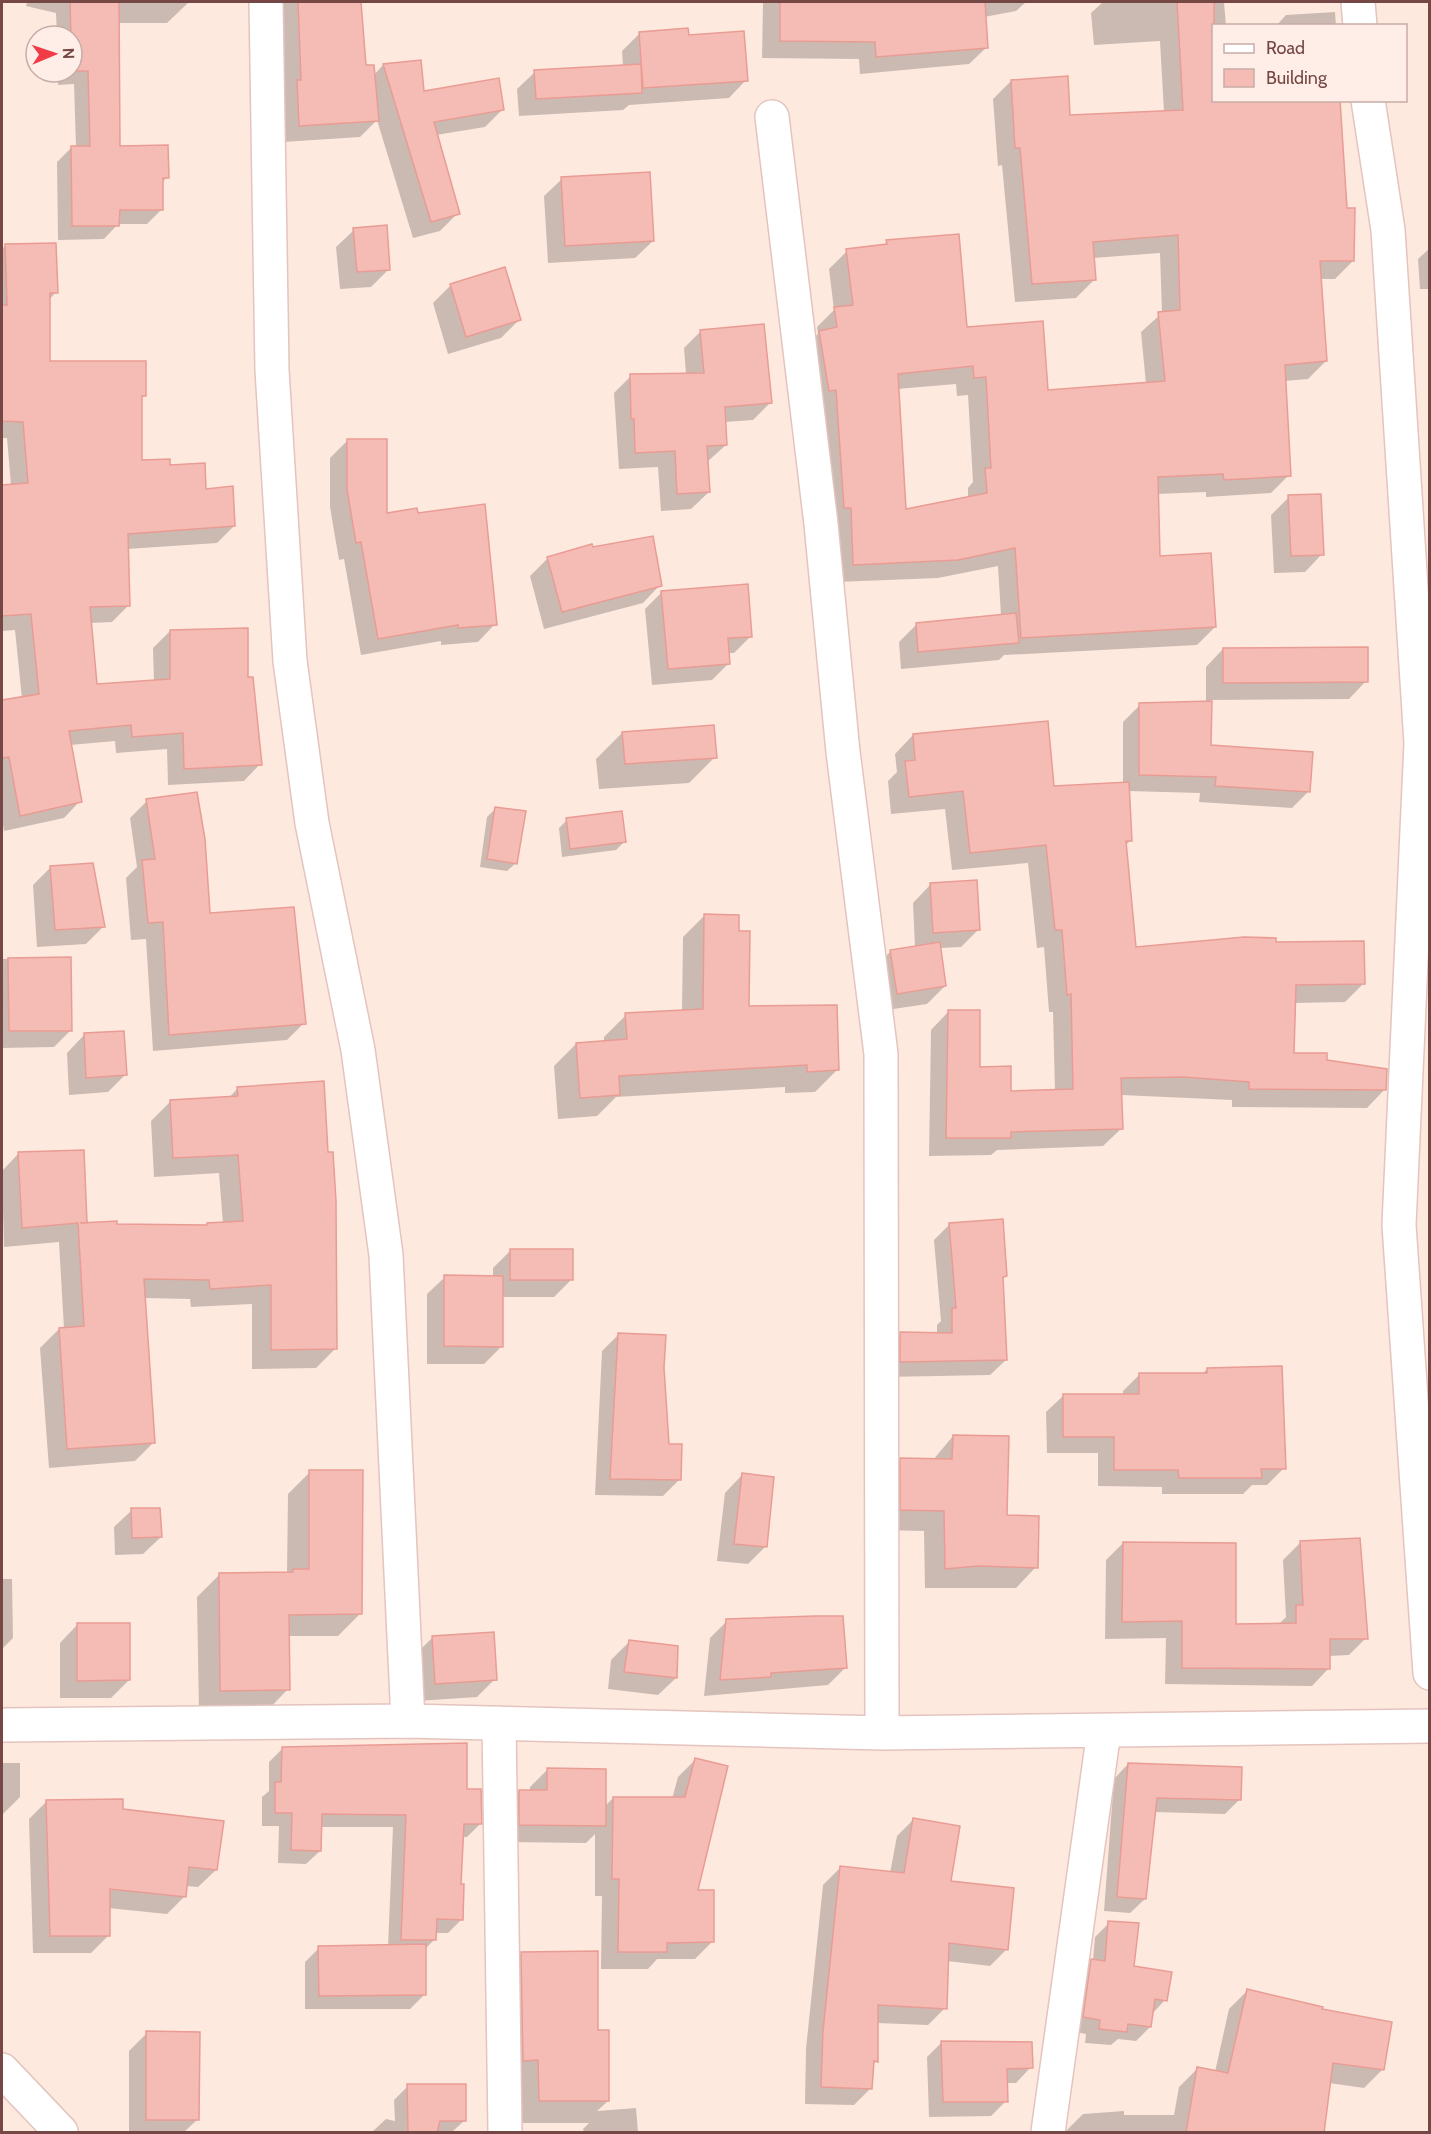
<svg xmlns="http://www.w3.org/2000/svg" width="1431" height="2134" viewBox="0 0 1431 2134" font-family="Cabin,sans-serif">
<rect width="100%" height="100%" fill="#fee9df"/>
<path fill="#0003" fill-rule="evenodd" d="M 27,2 L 189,2 L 167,23 L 118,23 L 119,147 L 167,177 L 162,183 L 161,210 L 147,224 L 118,224 L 104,239 L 58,240 L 57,162 L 72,147 L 76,147 L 74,84 L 58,85 L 57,72 L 72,72 L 72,36 L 57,36 L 56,13 L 26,6 Z
M 280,2 L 360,2 L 365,67 L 374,75 L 383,65 L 420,62 L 422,92 L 503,109 L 485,127 L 436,135 L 458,213 L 440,231 L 413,238 L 377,120 L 360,137 L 283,142 L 281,98 L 285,95 Z
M 763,2 L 1026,2 L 1016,11 L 984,17 L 987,47 L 969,64 L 860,74 L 859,59 L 762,58 Z
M 1103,2 L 1224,2 L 1226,26 L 1214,26 L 1214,100 L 1345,209 L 1353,261 L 1335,279 L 1319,279 L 1326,361 L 1308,379 L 1284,381 L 1289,475 L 1271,493 L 1206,497 L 1206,492 L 1157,494 L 1159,558 L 1215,627 L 1197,645 L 1004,655 L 999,660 L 901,669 L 899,642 L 916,625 L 1001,616 L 998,566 L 938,578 L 836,582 L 801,350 L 818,334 L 817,327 L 834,310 L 829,269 L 847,251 L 883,246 L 887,242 L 966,328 L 1047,391 L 1146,384 L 1141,332 L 1162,313 L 1160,253 L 1093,258 L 1094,280 L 1076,298 L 1015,302 L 1002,165 L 998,166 L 993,99 L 1011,81 L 1069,116 L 1164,112 L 1160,41 L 1094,45 L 1091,13 ZM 956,384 L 957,396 L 968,395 L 973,482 L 968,488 L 968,498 L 905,511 L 897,389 Z
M 1335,12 L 1336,26 L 1276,26 L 1286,15 Z
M 640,33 L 687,37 L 746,80 L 729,98 L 629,105 L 623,110 L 519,116 L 517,89 L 535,72 L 623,66 L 622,51 Z
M 562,179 L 653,241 L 635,258 L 548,263 L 544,196 Z
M 354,230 L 389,269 L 371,287 L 340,289 L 336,247 Z
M 6,245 L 56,292 L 48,301 L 49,362 L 144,396 L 140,399 L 140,461 L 169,467 L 205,490 L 234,526 L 217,543 L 127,549 L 129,605 L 112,622 L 90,623 L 96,686 L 154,682 L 153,648 L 170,631 L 247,679 L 260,764 L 244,781 L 168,785 L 167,749 L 116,753 L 115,741 L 70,745 L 80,801 L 64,818 L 4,831 L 2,818 L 2,702 L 22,699 L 15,630 L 2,631 L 2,486 L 11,485 L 7,438 L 2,438 L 2,249 Z
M 1430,248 L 1430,325 L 1428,289 L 1420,289 L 1418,259 Z
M 451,285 L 519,320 L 501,338 L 448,354 L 433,303 Z
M 701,331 L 770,403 L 753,420 L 725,422 L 726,445 L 707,462 L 709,492 L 691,509 L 661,511 L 658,467 L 619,469 L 614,393 L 631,376 L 686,374 L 684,348 Z
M 347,441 L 386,515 L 417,515 L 495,624 L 478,642 L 441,645 L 441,641 L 361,655 L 344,559 L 339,560 L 330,507 L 330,458 Z
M 1289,497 L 1322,554 L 1305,572 L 1274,573 L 1271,515 Z
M 548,558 L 660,585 L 643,603 L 544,629 L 530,576 Z
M 662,592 L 751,636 L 734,653 L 728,653 L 729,663 L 712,680 L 652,685 L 645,609 Z
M 1223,649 L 1366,681 L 1349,699 L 1210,700 L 1209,747 L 1309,791 L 1292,808 L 1199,802 L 1200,793 L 1128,791 L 1131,840 L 1125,846 L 1135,949 L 1275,944 L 1363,984 L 1345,1002 L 1294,1003 L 1292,1055 L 1326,1062 L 1385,1089 L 1367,1108 L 1232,1107 L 1232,1100 L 1121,1095 L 1122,1128 L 1103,1146 L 997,1150 L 991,1155 L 929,1156 L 931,1030 L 949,1011 L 979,1068 L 1009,1093 L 1055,1091 L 1053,1012 L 1049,1012 L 1044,947 L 1037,948 L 1028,863 L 952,870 L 945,809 L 891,814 L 888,781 L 897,772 L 895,754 L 913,735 L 1053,788 L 1123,784 L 1123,722 L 1140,705 L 1206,702 L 1206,667 Z
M 622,733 L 715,757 L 689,783 L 599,789 L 596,759 Z
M 147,801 L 208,914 L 304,1023 L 287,1040 L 153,1051 L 146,939 L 131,940 L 126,878 L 137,867 L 130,818 Z
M 496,808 L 516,863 L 507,871 L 480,867 L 487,817 Z
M 567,820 L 625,841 L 616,850 L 562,857 L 559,828 Z
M 50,868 L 104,926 L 86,944 L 37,947 L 33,885 Z
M 930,885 L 979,929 L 961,947 L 940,948 L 945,986 L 927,1004 L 880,1011 L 873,969 L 891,951 L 915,947 L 913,903 Z
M 704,916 L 738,932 L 747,1007 L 837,1070 L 815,1092 L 785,1093 L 785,1087 L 616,1097 L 597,1116 L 558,1119 L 554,1066 L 576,1044 L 604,1042 L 604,1037 L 626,1015 L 682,1011 L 683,937 Z
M 70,958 L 71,1030 L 54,1047 L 2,1048 L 2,959 Z
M 84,1035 L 126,1074 L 108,1092 L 69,1095 L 67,1053 Z
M 238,1088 L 335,1349 L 316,1368 L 252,1369 L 252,1304 L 191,1307 L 190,1299 L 143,1298 L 154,1442 L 135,1461 L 49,1468 L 40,1348 L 59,1329 L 64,1329 L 59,1242 L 4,1247 L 2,1171 L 18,1154 L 83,1225 L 205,1226 L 223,1224 L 219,1173 L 154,1177 L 151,1121 L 170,1102 L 228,1099 Z
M 950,1224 L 1006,1276 L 1002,1280 L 1006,1360 L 990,1375 L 885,1377 L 885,1349 L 901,1334 L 937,1334 L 937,1325 L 941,1321 L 934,1240 Z
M 510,1251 L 572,1279 L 554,1297 L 502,1297 L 502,1346 L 484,1364 L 427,1364 L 427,1294 L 445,1277 L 493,1277 L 493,1268 Z
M 618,1335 L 662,1368 L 668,1445 L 680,1479 L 663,1496 L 595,1495 L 602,1351 Z
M 1207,1369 L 1284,1468 L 1267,1485 L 1252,1485 L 1243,1494 L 1162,1494 L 1162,1487 L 1098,1486 L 1098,1453 L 1047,1453 L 1046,1412 L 1063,1396 L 1123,1395 L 1123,1391 L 1140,1374 L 1202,1374 Z
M 953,1436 L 1036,1567 L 1016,1588 L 925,1588 L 924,1531 L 880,1530 L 880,1480 L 901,1460 L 933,1460 Z
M 310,1472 L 361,1613 L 338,1636 L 287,1636 L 288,1689 L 266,1712 L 199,1713 L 197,1597 L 219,1575 L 287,1574 L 288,1494 Z
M 742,1475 L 766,1546 L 748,1564 L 717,1561 L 725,1493 Z
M 132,1510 L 161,1537 L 143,1554 L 115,1555 L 114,1527 Z
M 1123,1543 L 1234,1625 L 1279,1624 L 1286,1617 L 1283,1560 L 1300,1543 L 1366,1638 L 1349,1655 L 1329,1656 L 1329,1668 L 1312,1686 L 1165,1684 L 1166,1638 L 1105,1639 L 1106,1560 Z
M 2,1579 L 12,1579 L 13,1638 L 2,1649 Z
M 727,1621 L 845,1668 L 828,1685 L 704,1696 L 710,1638 Z
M 77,1625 L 129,1680 L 111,1698 L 60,1698 L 60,1643 Z
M 432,1638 L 495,1679 L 477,1697 L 417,1701 L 415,1655 Z
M 629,1642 L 676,1678 L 658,1695 L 608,1689 L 611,1660 Z
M 282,1749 L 466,1790 L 480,1824 L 467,1837 L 461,1837 L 459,1885 L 462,1919 L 448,1933 L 435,1933 L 435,1939 L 425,1949 L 424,1995 L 410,2009 L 305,2009 L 305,1962 L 319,1948 L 388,1947 L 393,1827 L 320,1827 L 320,1851 L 306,1864 L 278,1863 L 279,1826 L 262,1826 L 262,1797 L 269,1791 L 269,1762 Z
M 695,1760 L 696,1891 L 713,1941 L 695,1959 L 657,1959 L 648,1969 L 601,1969 L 602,1896 L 595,1896 L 595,1834 L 586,1843 L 502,1842 L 502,1809 L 519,1791 L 530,1791 L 530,1787 L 548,1769 L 604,1807 L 613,1798 L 672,1799 L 678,1777 Z
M 2,1763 L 20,1763 L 20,1797 L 2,1815 Z
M 1128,1764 L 1239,1800 L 1225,1814 L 1154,1812 L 1145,1899 L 1130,1913 L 1104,1911 L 1114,1779 Z
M 47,1801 L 122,1810 L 216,1870 L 198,1887 L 186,1886 L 184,1897 L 167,1914 L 108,1908 L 108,1936 L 91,1953 L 33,1953 L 29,1819 Z
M 914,1819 L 949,1882 L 1007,1949 L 990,1966 L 947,1961 L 945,2008 L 928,2025 L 877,2023 L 876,2061 L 872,2065 L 871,2088 L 854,2105 L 805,2104 L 806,2049 L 823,1885 L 840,1868 L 890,1873 L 897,1836 Z
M 1109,1923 L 1132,1967 L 1165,2000 L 1152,2014 L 1150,2027 L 1136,2041 L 1118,2039 L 1111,2045 L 1085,2043 L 1086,2034 L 1070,2031 L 1077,1975 L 1093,1960 L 1095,1937 Z
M 522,1953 L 597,2032 L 608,2101 L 597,2111 L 636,2108 L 638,2132 L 584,2132 L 583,2129 L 589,2123 L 517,2123 L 499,1976 Z
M 1247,1991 L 1320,2010 L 1383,2069 L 1364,2088 L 1329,2083 L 1322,2132 L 1065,2132 L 1083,2114 L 1124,2111 L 1124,2115 L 1174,2115 L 1179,2087 L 1197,2069 L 1215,2072 L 1229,2009 Z
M 147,2033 L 197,2120 L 184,2132 L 129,2132 L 129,2051 Z
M 942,2042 L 1031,2067 L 1016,2083 L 1006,2083 L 1006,2101 L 991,2116 L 929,2117 L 927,2057 Z
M 408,2086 L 465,2120 L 452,2132 L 372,2132 L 386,2119 L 395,2121 L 394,2100 Z"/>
<path fill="#f5bcb5" stroke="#e99c94" stroke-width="1.5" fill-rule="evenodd" d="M 70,2 L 119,2 L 120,146 L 168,145 L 169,178 L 163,178 L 163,210 L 120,210 L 119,226 L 72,226 L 71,146 L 90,146 L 88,71 L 72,71 Z
M 298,2 L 361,2 L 366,65 L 374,65 L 379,121 L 299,126 L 297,80 L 301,80 Z
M 780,2 L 985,2 L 988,48 L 876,57 L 875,42 L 780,41 Z
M 1177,2 L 1214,2 L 1214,100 L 1340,100 L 1347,208 L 1355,208 L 1354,261 L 1320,261 L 1327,361 L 1285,365 L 1291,476 L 1224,480 L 1223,474 L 1158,477 L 1160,556 L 1211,553 L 1216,627 L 1021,638 L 1015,548 L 958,560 L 853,565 L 851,508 L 844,508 L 836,390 L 829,391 L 819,331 L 837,327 L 834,307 L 853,305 L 846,249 L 887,244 L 886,240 L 959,234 L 967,327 L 1043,321 L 1048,390 L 1165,381 L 1158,312 L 1180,310 L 1178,235 L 1093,242 L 1096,280 L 1032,284 L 1020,148 L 1015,148 L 1011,80 L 1068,76 L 1070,115 L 1183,110 ZM 973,366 L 974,378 L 986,377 L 991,468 L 985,468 L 987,493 L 906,509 L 898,374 Z
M 688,28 L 689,35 L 744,31 L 748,81 L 643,88 L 639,32 Z
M 421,60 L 424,91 L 499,78 L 504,110 L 434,122 L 460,214 L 431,222 L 383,64 Z
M 641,64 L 642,93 L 536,99 L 534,70 Z
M 650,172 L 654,241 L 565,246 L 561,177 Z
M 387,225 L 390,270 L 357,272 L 353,228 Z
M 56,243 L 58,293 L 50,293 L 50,361 L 146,361 L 146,396 L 142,396 L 142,460 L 170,459 L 170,465 L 205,463 L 206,489 L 233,486 L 235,526 L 128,534 L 130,606 L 90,607 L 97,684 L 170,679 L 170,630 L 248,628 L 248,677 L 253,677 L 262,765 L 184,769 L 183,733 L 132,737 L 131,725 L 69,731 L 82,802 L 20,816 L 9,757 L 2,758 L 2,700 L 39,694 L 31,614 L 2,616 L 2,485 L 28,483 L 23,422 L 2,421 L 2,305 L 7,305 L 5,244 Z
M 505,267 L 521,320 L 466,337 L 450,284 Z
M 764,324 L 772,403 L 725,407 L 727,445 L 707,446 L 710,492 L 677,494 L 675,451 L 635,453 L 634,419 L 631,419 L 630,374 L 704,373 L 700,330 Z
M 347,439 L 387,439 L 387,513 L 417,508 L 418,513 L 485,504 L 497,625 L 458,628 L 458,625 L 378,639 L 361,542 L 356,543 L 347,489 Z
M 1321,494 L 1324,555 L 1291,556 L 1288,495 Z
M 653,536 L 662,586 L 562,612 L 547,557 L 592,544 L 593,547 Z
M 748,584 L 752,637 L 728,638 L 730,664 L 668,669 L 661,591 Z
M 1016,613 L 1019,643 L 918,652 L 916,623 Z
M 1368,647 L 1368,682 L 1223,683 L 1223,648 Z
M 1212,701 L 1211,745 L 1313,752 L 1310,792 L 1215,786 L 1216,777 L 1139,775 L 1139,703 Z
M 1048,721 L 1054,786 L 1129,782 L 1132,841 L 1126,841 L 1136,947 L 1244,937 L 1276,938 L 1276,942 L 1364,941 L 1365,984 L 1296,985 L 1294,1053 L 1327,1053 L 1327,1060 L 1387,1069 L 1386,1090 L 1249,1089 L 1249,1082 L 1184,1077 L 1121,1078 L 1123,1129 L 1011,1132 L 1011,1138 L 946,1138 L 948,1010 L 980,1010 L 980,1067 L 1011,1066 L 1011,1091 L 1073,1089 L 1071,994 L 1067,995 L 1062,930 L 1055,930 L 1046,845 L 970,853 L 963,791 L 909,797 L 905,761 L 915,760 L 913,734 Z
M 714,725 L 717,758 L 625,764 L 622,732 Z
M 197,792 L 205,839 L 210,913 L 294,907 L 306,1024 L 169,1035 L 163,922 L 148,923 L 142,860 L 155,859 L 146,799 Z
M 495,807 L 526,811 L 517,864 L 487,859 Z
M 622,811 L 626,842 L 570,849 L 566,818 Z
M 93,863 L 105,927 L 55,930 L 50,866 Z
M 977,880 L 980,930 L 933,933 L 930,883 Z
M 704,914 L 739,915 L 739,931 L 750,931 L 749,1006 L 837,1005 L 839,1070 L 807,1072 L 807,1065 L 619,1076 L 620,1095 L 580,1098 L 576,1043 L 627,1039 L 625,1013 L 703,1009 Z
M 940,942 L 946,986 L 897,994 L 890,950 Z
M 71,957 L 72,1031 L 9,1031 L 8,958 Z
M 124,1031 L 127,1075 L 86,1078 L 84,1033 Z
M 324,1081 L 328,1152 L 333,1152 L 336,1201 L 337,1349 L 271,1350 L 271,1285 L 210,1289 L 209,1280 L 144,1279 L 155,1443 L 67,1449 L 59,1328 L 84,1326 L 78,1223 L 22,1228 L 18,1152 L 84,1150 L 87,1223 L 80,1223 L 117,1221 L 117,1224 L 207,1225 L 207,1223 L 243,1221 L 238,1155 L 173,1158 L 170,1100 L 238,1096 L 237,1087 Z
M 1003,1219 L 1007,1276 L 1003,1277 L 1007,1360 L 900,1362 L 900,1332 L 952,1333 L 952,1308 L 956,1308 L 949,1223 Z
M 510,1249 L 573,1249 L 573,1280 L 510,1280 Z
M 444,1275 L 503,1276 L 503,1347 L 444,1346 Z
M 618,1333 L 666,1335 L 664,1368 L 669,1444 L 682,1444 L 681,1480 L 610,1479 Z
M 1282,1366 L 1286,1469 L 1261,1469 L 1262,1478 L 1179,1478 L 1178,1470 L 1114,1470 L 1114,1437 L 1063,1437 L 1063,1394 L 1139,1394 L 1139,1373 L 1207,1373 L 1207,1368 Z
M 953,1435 L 1009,1436 L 1007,1515 L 1039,1516 L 1038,1568 L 978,1566 L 945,1569 L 944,1511 L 900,1510 L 900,1458 L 952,1459 Z
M 309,1470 L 363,1470 L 362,1614 L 289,1615 L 290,1690 L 220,1691 L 219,1573 L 293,1572 L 293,1569 L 309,1569 Z
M 742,1473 L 774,1477 L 767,1547 L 734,1544 Z
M 131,1508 L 160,1508 L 162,1537 L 132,1538 Z
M 1360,1538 L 1368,1639 L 1330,1639 L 1330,1669 L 1182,1668 L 1182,1621 L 1122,1622 L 1123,1542 L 1236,1543 L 1236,1624 L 1296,1623 L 1296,1605 L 1303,1605 L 1300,1541 Z
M 815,1616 L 843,1616 L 847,1668 L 771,1673 L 771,1677 L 720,1680 L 726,1619 Z
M 77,1623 L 130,1623 L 130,1680 L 77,1681 Z
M 494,1632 L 497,1680 L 435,1684 L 432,1636 Z
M 629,1640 L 678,1646 L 677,1678 L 624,1672 Z
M 467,1743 L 467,1789 L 481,1789 L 482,1824 L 464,1824 L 461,1884 L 464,1884 L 463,1920 L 437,1919 L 436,1940 L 401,1940 L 406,1815 L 322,1814 L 321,1851 L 291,1850 L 292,1813 L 275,1813 L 275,1782 L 281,1782 L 282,1747 Z
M 695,1758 L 728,1766 L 698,1890 L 714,1890 L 714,1942 L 667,1943 L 667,1952 L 618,1952 L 619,1879 L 612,1879 L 613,1797 L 685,1797 Z
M 1128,1763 L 1242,1767 L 1241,1800 L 1157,1798 L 1146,1899 L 1117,1897 Z
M 547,1768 L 606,1769 L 606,1826 L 519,1825 L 519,1790 L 547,1790 Z
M 123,1799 L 123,1809 L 224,1821 L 217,1870 L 189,1867 L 186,1897 L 110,1889 L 110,1936 L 50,1936 L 46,1800 Z
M 913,1818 L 960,1826 L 951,1881 L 1014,1888 L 1008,1950 L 949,1943 L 947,2009 L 878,2005 L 878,2062 L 874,2061 L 872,2089 L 821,2087 L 823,2031 L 840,1866 L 904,1873 Z
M 1108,1921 L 1139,1923 L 1134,1966 L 1172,1972 L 1167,2001 L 1155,1999 L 1151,2027 L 1128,2024 L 1127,2032 L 1099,2029 L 1100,2020 L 1083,2017 L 1091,1959 L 1105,1961 Z
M 426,1944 L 426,1995 L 319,1996 L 318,1946 Z
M 598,1951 L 598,2030 L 609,2030 L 609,2101 L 539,2101 L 538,2060 L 523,2061 L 521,1952 Z
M 1247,1989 L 1323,2007 L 1322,2009 L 1392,2022 L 1384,2070 L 1333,2063 L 1324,2133 L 1186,2133 L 1197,2067 L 1228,2073 Z
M 146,2031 L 200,2032 L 199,2120 L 146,2120 Z
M 941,2041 L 1032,2042 L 1033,2068 L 1007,2069 L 1008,2102 L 943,2102 Z
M 407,2084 L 466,2084 L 466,2121 L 440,2121 L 437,2133 L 408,2133 Z"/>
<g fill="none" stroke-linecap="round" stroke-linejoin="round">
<g stroke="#e4c4be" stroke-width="36">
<path id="street" d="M 266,2 L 272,370 L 290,661 L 312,823 L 358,1050 L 386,1255 L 408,1721
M 1358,2 L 1360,26
M 1368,100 L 1388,230 L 1421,743 L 1399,1225 L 1430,1673
M 772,117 L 821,524 L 843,752 L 881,1054 L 882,1733
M 499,1723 L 505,2132
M 2,1725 L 408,1721 L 882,1733 L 1430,1726
M 2,2070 L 61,2132
M 1048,2132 L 1104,1731"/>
</g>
<use href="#street" stroke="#fff" stroke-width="33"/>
</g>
<rect width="1431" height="2134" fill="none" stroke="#754845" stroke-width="6"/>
<rect x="1212" y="24" width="195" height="78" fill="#ffeee7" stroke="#c8aca6" stroke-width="1.5"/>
<rect x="1224" y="44" width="30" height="9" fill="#ffffff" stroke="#c8aca6" stroke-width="1.5"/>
<text x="1266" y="54" font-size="18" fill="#754845">Road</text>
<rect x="1224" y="69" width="30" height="18" fill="#f5bcb5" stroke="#c8aca6" stroke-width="1.5"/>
<text x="1266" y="84" font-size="18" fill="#754845">Building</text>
<g transform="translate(54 54) rotate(88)"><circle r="28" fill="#ffeee7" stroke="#c8aca6" stroke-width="1.5"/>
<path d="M0-4.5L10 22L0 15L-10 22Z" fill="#f13b47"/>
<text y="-9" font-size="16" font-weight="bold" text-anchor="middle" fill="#754845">N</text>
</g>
</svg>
